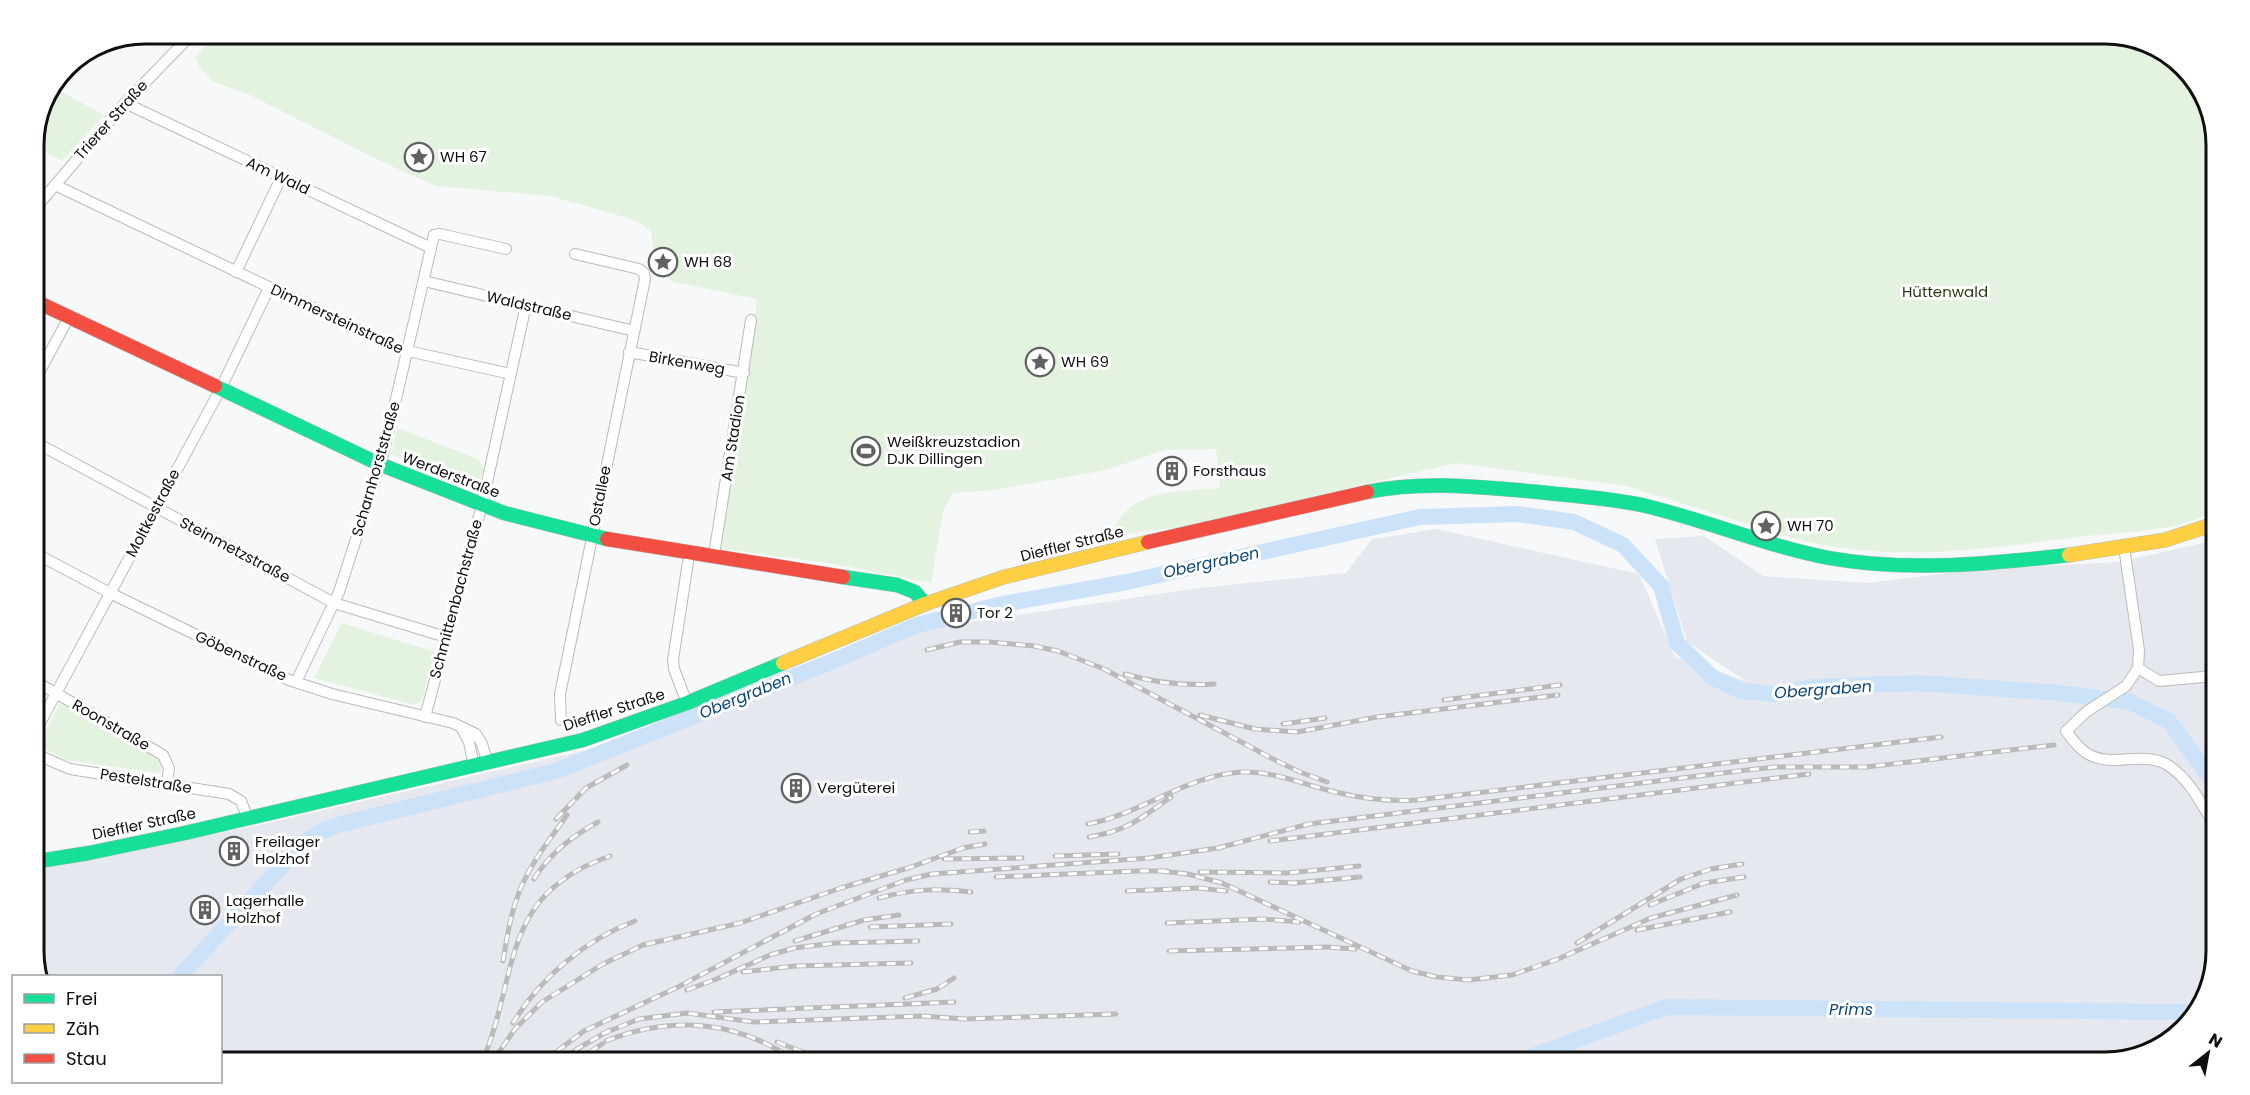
<svg xmlns="http://www.w3.org/2000/svg" width="2250" height="1095" viewBox="0 0 2250 1095" font-family="Poppins,sans-serif">
<rect width="100%" height="100%" fill="#f7f8f9"/>
<path fill="#e5e8ee" d="M 1436,529 L 1639,574 L 1675,657 L 1746,681 L 1687,642 L 1655,539 L 1704,536 L 1763,576 L 1867,583 L 1972,570 L 2118,562 L 2217,540 L 2217,951 L 2206,1000 L 2167,1043 L 2106,1062 L 221,1062 L 220,976 L 40,976 L 33,958 L 33,870 L 88,861 L 267,823 L 596,748 L 935,611 L 950,625 L 1199,588 L 1346,573 L 1372,539 Z"/>
<path fill="#e4f3df" d="M 219,33 L 2106,33 L 2155,44 L 2198,82 L 2217,137 L 2217,509 C 2205,515 2192,522 2179,525 C 2147,532 2112,533 2079,537 C 1983,549 1888,564 1793,538 L 1626,486 L 1456,463 L 1186,526 L 1117,535 L 1113,530 C 1130,489 1182,491 1220,488 L 1216,449 L 1165,450 L 1106,470 L 994,490 L 953,493 L 943,511 L 931,583 L 829,563 L 721,549 L 757,299 L 673,282 L 656,270 L 651,232 L 643,225 L 628,218 L 550,196 L 436,186 L 378,160 L 248,94 L 214,82 L 199,66 L 195,57 Z
M 55,88 L 104,115 L 62,161 L 33,145 L 33,137 Z
M 400,429 L 478,459 L 484,470 L 476,487 L 391,454 L 397,430 Z
M 342,623 L 435,652 L 422,700 L 415,705 L 314,678 Z
M 60,703 L 159,758 L 162,769 L 158,773 L 67,760 L 38,746 Z"/>
<g fill="none" stroke-linecap="round" stroke-linejoin="round">
<path stroke="#cce2f8" stroke-width="16" d="M 180,976 L 302,844 L 322,831 L 342,824 L 556,771 L 826,664 L 917,625 L 1003,604 L 1127,582 L 1420,517 L 1518,514 L 1574,522 L 1623,545 L 1661,586 L 1677,643 L 1712,677 L 1741,691 L 1778,694 L 1813,687 L 1918,683 L 2059,693 L 2130,702 L 2169,721 L 2217,787
M 1516,1062 L 1666,1007 L 2195,1012"/>
<g stroke="#b9babb" stroke-width="12">
<path id="street" d="M 125,103 L 431,248
M 55,185 L 399,349 L 511,374
M 33,211 L 125,103 L 193,33
M 236,272 L 281,178
M 424,281 L 634,331
M 629,352 L 744,373
M 33,384 L 69,317
M 33,441 L 334,603 L 446,637
M 2124,547 L 2139,650 L 2138,668 L 2126,686 L 2086,712 L 2066,731 C 2072,739 2079,749 2088,754 C 2112,768 2142,751 2166,764 C 2190,778 2203,807 2217,830
M 33,552 L 110,593 L 289,680 L 332,694 L 453,723 L 476,734 L 482,744 L 488,763
M 714,555 L 751,320
M 2138,668 L 2159,681 L 2203,677 L 2217,673
M 33,680 L 163,755 L 169,768 L 167,783
M 296,682 L 339,592 L 383,455 L 434,235 L 440,234 L 506,249
M 687,703 L 674,669 L 673,660 L 688,562
M 425,717 L 482,505 L 526,305
M 561,720 L 560,694 L 645,279 L 644,273 L 639,269 L 575,254
M 461,727 L 469,742 L 474,766
M 33,736 L 220,390 L 269,288
M 33,753 L 70,769 L 229,794 L 241,801 L 248,819"/>
</g>
<g stroke="#b9babb" stroke-width="15">
<path id="fast" d="M 215,386 L 379,464 L 504,513 L 607,539
M 1367,492 C 1423,480 1481,487 1538,492 C 1574,496 1611,498 1646,506 C 1708,521 1767,546 1829,558 C 1908,572 1990,564 2069,555
M 843,577 L 897,585 L 915,592 L 925,604
M 33,862 L 89,853 L 185,833 L 583,740 L 687,703 L 783,663"/>
</g>
<g stroke="#b9babb" stroke-width="15">
<path id="slow" d="M 2069,555 L 2165,540 L 2217,523
M 783,663 L 925,604 L 1004,577 L 1148,542"/>
</g>
<g stroke="#b9babb" stroke-width="15">
<path id="jam" d="M 33,300 L 215,386
M 607,539 L 843,577
M 1148,542 L 1367,492"/>
</g>
<use href="#street" stroke="#fefefe" stroke-width="10"/>
<use href="#fast" stroke="#16e098" stroke-width="14"/>
<use href="#slow" stroke="#ffcf43" stroke-width="14"/>
<use href="#jam" stroke="#f24e42" stroke-width="14"/>
<g stroke="#bababb" stroke-width="5">
<path id="rail" d="M 927,650 L 960,642 L 989,642 L 1034,646 L 1058,651 L 1104,669 L 1275,760 L 1300,772 L 1327,782
M 1125,674 C 1156,683 1182,686 1214,684
M 1444,700 L 1560,685
M 1200,715 L 1255,729 L 1297,732 L 1377,717 L 1558,695
M 1283,724 L 1325,718
M 556,819 L 586,788 L 627,765
M 1088,824 C 1142,814 1186,775 1242,772 C 1273,771 1303,784 1331,791 C 1359,798 1389,802 1417,800 L 1941,737
M 970,832 L 984,831
M 1089,837 C 1127,831 1140,819 1171,797
M 1270,841 L 1809,774
M 1055,856 L 1118,854
M 944,859 L 1022,858
M 1160,871 L 1188,874 L 1222,883 L 1412,971 L 1437,977 L 1468,980 L 1512,975 L 1558,959 L 1651,918 L 1737,895
M 1200,872 L 1287,873 L 1359,866
M 996,877 L 1137,871 L 1167,871
M 534,879 C 550,853 572,836 598,822
M 1270,882 L 1294,883 L 1360,877
M 1127,891 L 1198,888 L 1226,891
M 879,898 C 912,889 937,888 971,892
M 1650,905 L 1704,883 L 1744,877
M 1167,923 L 1263,919 L 1299,922
M 870,927 L 951,924
M 1637,930 L 1730,912
M 795,941 L 864,920 L 899,915
M 1577,943 L 1681,879 L 1711,869 L 1742,864
M 1169,951 L 1327,947 L 1355,949
M 503,961 C 508,930 513,900 528,873 C 539,852 554,834 567,815
M 743,972 L 795,966 L 911,963
M 687,990 L 719,978 L 770,955 L 794,948 L 835,943 L 918,941
M 905,998 L 937,989 L 954,978
M 714,1012 L 954,1002
M 513,1023 C 541,977 585,940 635,921
M 602,1034 L 639,1019 L 687,1013 L 754,1022 L 922,1016 L 965,1019 L 1116,1014
M 606,1041 C 672,1015 738,1020 797,1062
M 777,1042 L 808,1054
M 482,1062 C 520,974 498,895 610,856
M 492,1062 L 515,1029 L 542,1002 L 603,964 L 643,945 L 740,923 L 841,888 L 911,867 L 963,848 L 985,844
M 543,1062 L 584,1031 L 678,987 L 816,914 L 906,880 L 932,874 L 1149,858 L 1218,848 L 1309,824 L 1747,770 L 1776,767 L 1866,767 L 2054,745
M 561,1062 L 577,1049 L 610,1030
M 575,1062 L 602,1044"/>
</g>
<use href="#rail" stroke="#fff" stroke-width="3" stroke-dasharray="9" stroke-linecap="butt"/>
</g>
<defs>
<g id="sight-ring" transform="scale(1.5)"><circle r="9.5" fill="#fff" stroke="#606162" stroke-width="1.5"/><path d="M0-6L1.8-2.2L6-1.7L2.9 1.2L3.7 5.4L0 3.3L-3.7 5.4L-2.9 1.2L-6-1.7L-1.8-2.2Z" fill="#606162"/></g>
<g id="stadium-ring" transform="scale(1.5)"><circle r="9.5" fill="#fff" stroke="#606162" stroke-width="1.5"/><path d="M0-5a6.5 5 0 1 0 0 10a6.5 5 0 1 0 0-10ZM-3.5-1.8h7v3.6h-7Z" fill="#606162"/></g>
<g id="building-ring" transform="scale(1.5)"><circle r="9.5" fill="#fff" stroke="#606162" stroke-width="1.5"/><path d="M-4-6H4V6H1V3H-1V6H-4ZM-2.5-4.3h1.7v1.8h-1.7ZM.8-4.3h1.7v1.8H.8ZM-2.5-1h1.7V.8h-1.7ZM.8-1h1.7V.8H.8Z" fill="#606162"/></g>
</defs>
<g fill-rule="evenodd">
<use href="#sight-ring" x="419" y="157"/>
<use href="#sight-ring" x="663" y="262"/>
<use href="#sight-ring" x="1040" y="362"/>
<use href="#stadium-ring" x="866" y="451"/>
<use href="#building-ring" x="1172" y="471"/>
<use href="#sight-ring" x="1766" y="526"/>
<use href="#building-ring" x="956" y="613"/>
<use href="#building-ring" x="796" y="788"/>
<use href="#building-ring" x="234" y="851"/>
<use href="#building-ring" x="205" y="910"/>
</g>
<g text-anchor="middle" stroke-width="6" stroke-linejoin="round" paint-order="stroke">
<g font-size="15" fill="#0f0f10" stroke="#fff">
<text transform="translate(111 120) rotate(-48)" y="5">Trierer Straße</text>
<text transform="translate(278 176) rotate(25)" y="5">Am Wald</text>
<text transform="translate(529 306) rotate(13)" y="5">Waldstraße</text>
<text transform="translate(337 319) rotate(25)" y="5">Dimmersteinstraße</text>
<text transform="translate(687 363) rotate(10)" y="5">Birkenweg</text>
<text transform="translate(733 438) rotate(-81)" y="5">Am Stadion</text>
<text transform="translate(376 469) rotate(-74)" y="5">Scharnhorststraße</text>
<text transform="translate(451 475) rotate(21)" y="5">Werderstraße</text>
<text transform="translate(600 496) rotate(-79)" y="5">Ostallee</text>
<text transform="translate(153 513) rotate(-62)" y="5">Moltkestraße</text>
<text transform="translate(1072 544) rotate(-14)" y="5">Dieffler Straße</text>
<text transform="translate(235 550) rotate(28)" y="5">Steinmetzstraße</text>
<text transform="translate(456 599) rotate(-75)" y="5">Schmittenbachstraße</text>
<text transform="translate(241 656) rotate(25)" y="5">Göbenstraße</text>
<text transform="translate(614 710) rotate(-18)" y="5">Dieffler Straße</text>
<text transform="translate(111 725) rotate(30)" y="5">Roonstraße</text>
<text transform="translate(146 781) rotate(9)" y="5">Pestelstraße</text>
<text transform="translate(144 824) rotate(-12)" y="5">Dieffler Straße</text>
</g>
<g font-size="15" fill="#0f0f10" stroke="#fff" text-anchor="start">
<text x="440" y="162">WH 67</text>
<text x="684" y="267">WH 68</text>
<text x="1061" y="367">WH 69</text>
<text x="887" y="447">Weißkreuzstadion<tspan x="887" dy="17">DJK Dillingen</tspan></text>
<text x="1193" y="476">Forsthaus</text>
<text x="1787" y="531">WH 70</text>
<text x="977" y="618">Tor 2</text>
<text x="817" y="793">Vergüterei</text>
<text x="255" y="847">Freilager<tspan x="255" dy="17">Holzhof</tspan></text>
<text x="226" y="906">Lagerhalle<tspan x="226" dy="17">Holzhof</tspan></text>
</g>
<g font-size="15" fill="#1e3a0c" stroke="#fff">
<text x="1945" y="297">Hüttenwald</text>
</g>
<g font-size="16" font-style="italic" fill="#0d4676" stroke="#fff">
<text transform="translate(1211 562) rotate(-12)" y="6">Obergraben</text>
<text transform="translate(1823 689) rotate(-4)" y="6">Obergraben</text>
<text transform="translate(745 695) rotate(-22)" y="6">Obergraben</text>
<text x="1851" y="1015">Prims</text>
</g>
</g>
<path d="M0 0H2250V1095H0ZM145 44H2105A101 101 0 0 1 2206 145V951A101 101 0 0 1 2105 1052H145A101 101 0 0 1 44 951V145A101 101 0 0 1 145 44Z" fill="#fff" fill-rule="evenodd"/>
<path fill="none" stroke="#0f0f10" stroke-width="3" d="M145 44H2105A101 101 0 0 1 2206 145V951A101 101 0 0 1 2105 1052H145A101 101 0 0 1 44 951V145A101 101 0 0 1 145 44Z"/>
<rect x="12" y="975" width="210" height="108" fill="#ffffff" stroke="#9f9f9f" stroke-width="1.5"/>
<rect x="24" y="994" width="30" height="9" fill="#16e098" stroke="#9f9f9f" stroke-width="1.5"/>
<text x="66" y="1005" font-size="18" fill="#0f0f10">Frei</text>
<rect x="24" y="1024" width="30" height="9" fill="#ffcf43" stroke="#9f9f9f" stroke-width="1.5"/>
<text x="66" y="1035" font-size="18" fill="#0f0f10">Zäh</text>
<rect x="24" y="1054" width="30" height="9" fill="#f24e42" stroke="#9f9f9f" stroke-width="1.5"/>
<text x="66" y="1065" font-size="18" fill="#0f0f10">Stau</text>
<g transform="translate(2208 1053) rotate(31)" stroke="#ffffff" stroke-width="4.5" paint-order="stroke">
<path d="M0-4.5L10 22L0 15L-10 22Z" fill="#0f0f10"/>
<text y="-9" font-size="16" font-weight="bold" text-anchor="middle" fill="#0f0f10">N</text>
</g>
</svg>
